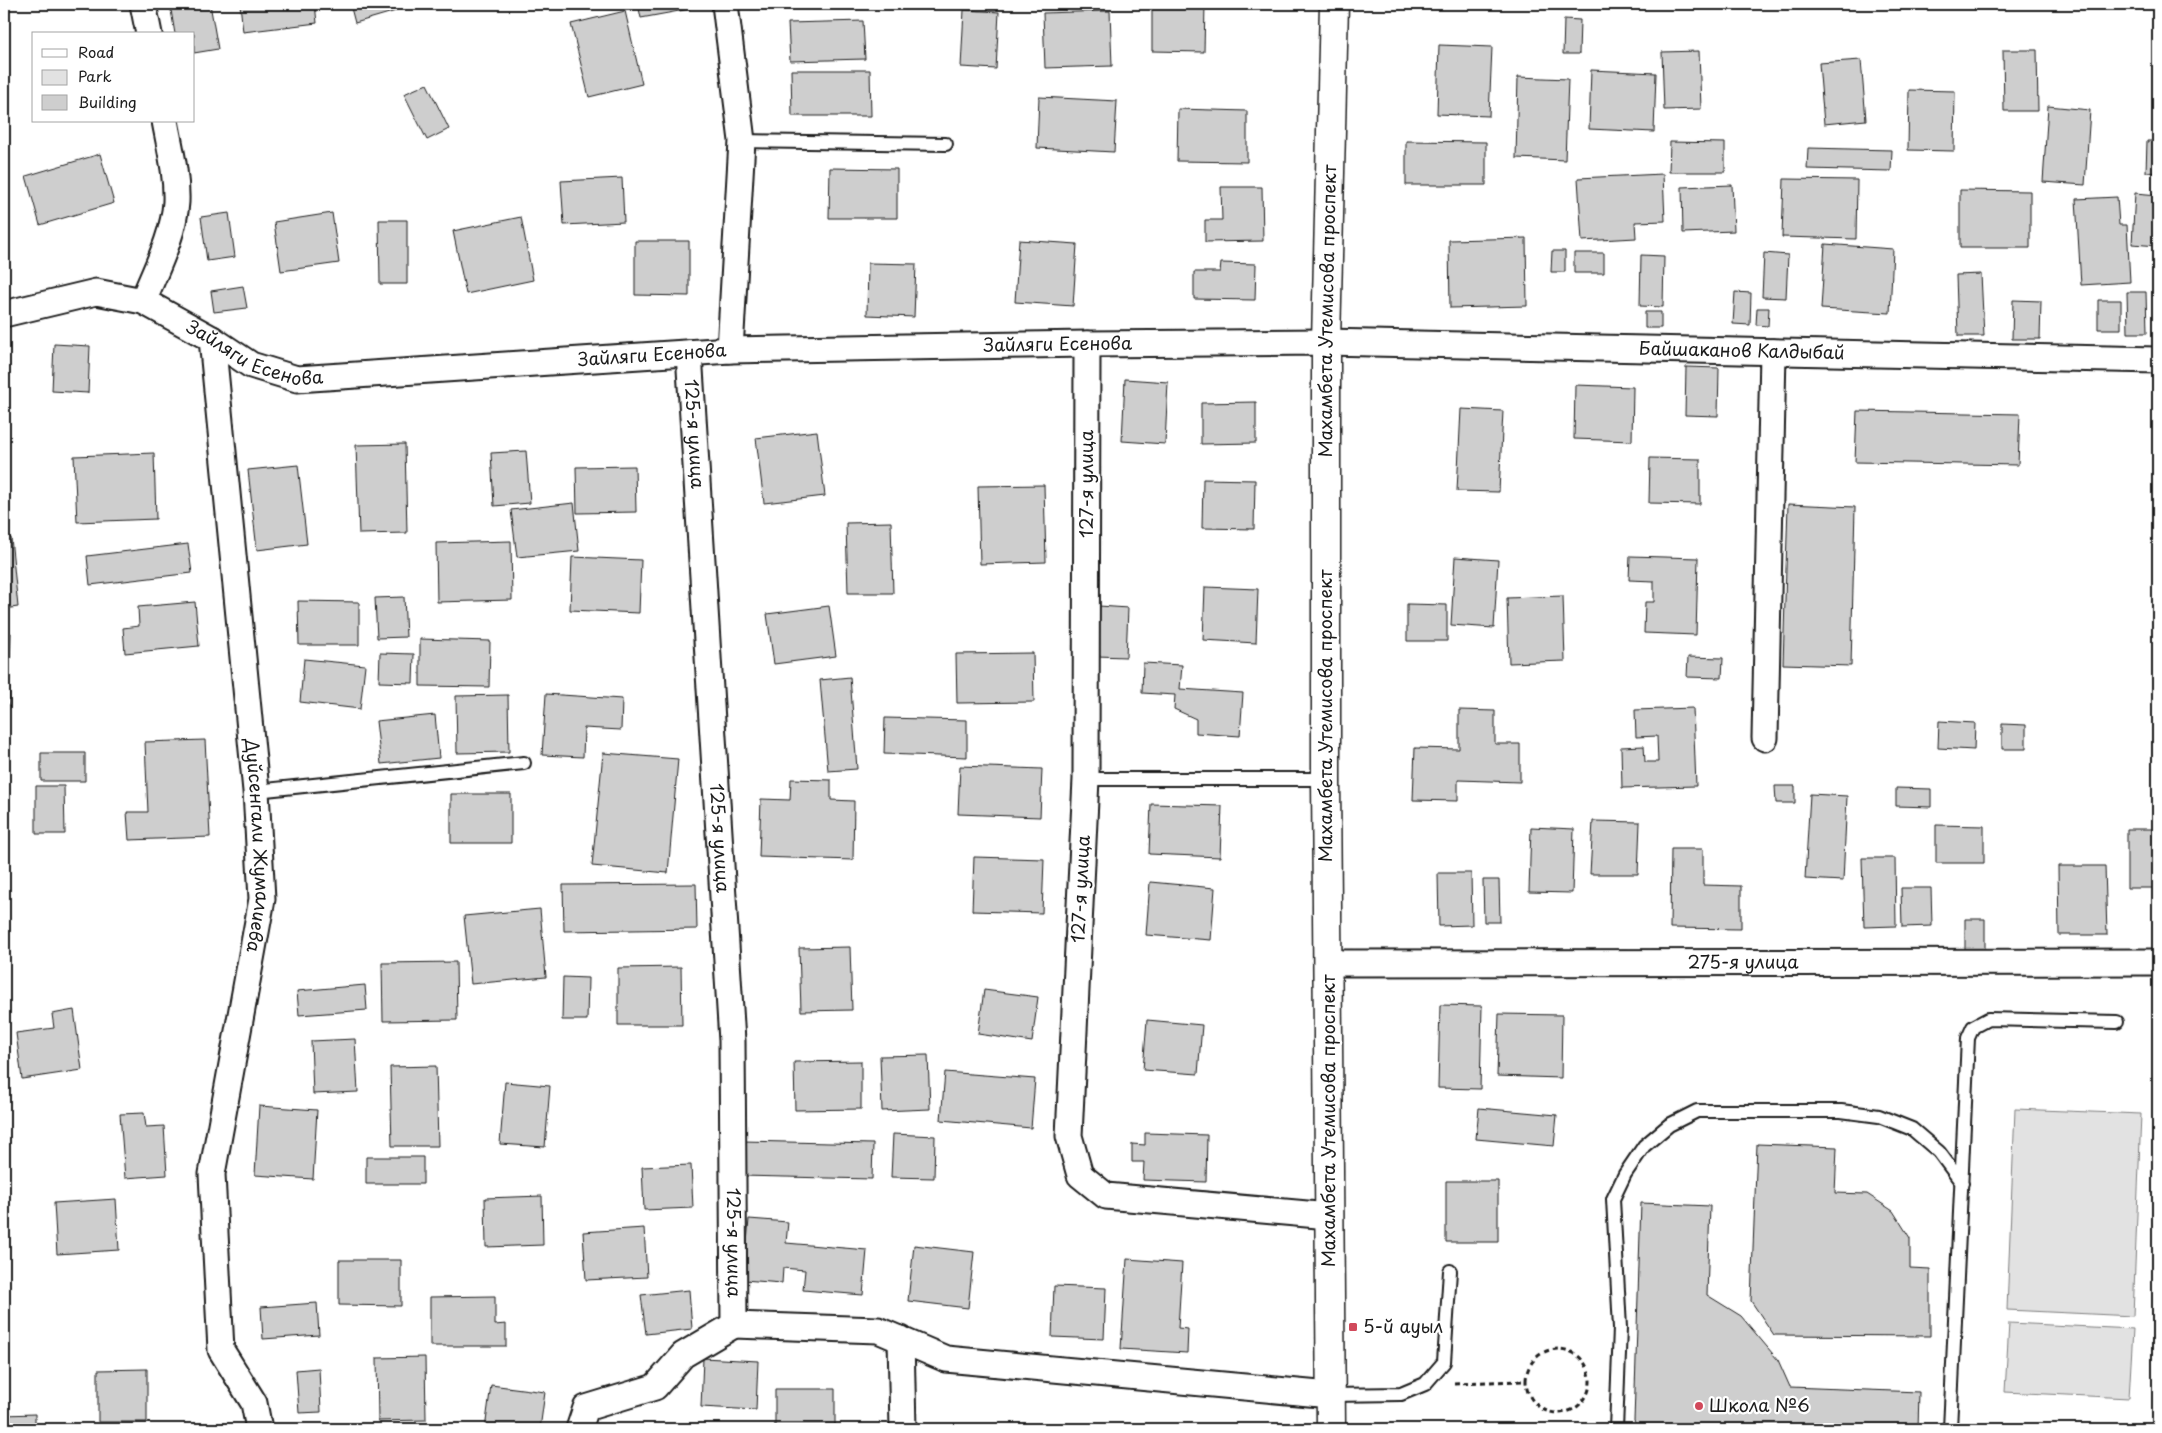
<svg xmlns="http://www.w3.org/2000/svg" width="2162" height="1433" viewBox="0 0 2162 1433" font-family="'Playpen Sans',sans-serif">
<rect width="100%" height="100%" fill="#fff"/>
<filter id="ink" filterUnits="userSpaceOnUse"><feTurbulence type="fractalNoise" baseFrequency=".02" numOctaves="2"/><feDisplacementMap in="SourceGraphic" scale="10" xChannelSelector="R" yChannelSelector="G"/><feConvolveMatrix kernelMatrix="1 2 1 2 8 2 1 2 1" color-interpolation-filters="sRGB"/></filter>
<g filter="url(#ink)">
<path fill="#e2e2e2" stroke="#7f7f7f" d="M 2015,1109 L 2141,1114 L 2133,1316 L 2007,1310 Z
M 2009,1323 L 2133,1329 L 2129,1398 L 2005,1392 Z"/>
<path fill="#cecece" stroke="#1c1c1c" d="M 170,4 L 210,4 L 218,49 L 194,53 L 194,34 L 175,34 Z
M 240,4 L 315,4 L 317,23 L 243,32 Z
M 350,4 L 394,4 L 396,11 L 355,23 Z
M 638,4 L 689,4 L 690,9 L 641,18 Z
M 1152,4 L 1205,4 L 1204,52 L 1152,51 Z
M 964,10 L 999,12 L 996,69 L 961,67 Z
M 625,11 L 642,84 L 589,97 L 571,24 Z
M 1110,11 L 1112,66 L 1045,68 L 1043,13 Z
M 1564,19 L 1580,20 L 1579,54 L 1563,54 Z
M 863,21 L 865,59 L 790,61 L 788,23 Z
M 1439,45 L 1492,47 L 1489,116 L 1437,114 Z
M 2003,50 L 2037,50 L 2038,111 L 2004,111 Z
M 1699,51 L 1701,109 L 1664,110 L 1662,52 Z
M 1861,60 L 1866,120 L 1824,124 L 1819,63 Z
M 791,70 L 870,70 L 871,116 L 792,116 Z
M 1591,70 L 1656,73 L 1654,132 L 1589,129 Z
M 1518,77 L 1568,79 L 1565,160 L 1516,158 Z
M 427,84 L 449,129 L 427,140 L 404,94 Z
M 1909,90 L 1955,91 L 1954,151 L 1908,150 Z
M 1039,97 L 1117,101 L 1114,152 L 1037,148 Z
M 2048,106 L 2090,110 L 2085,185 L 2043,182 Z
M 1178,109 L 1247,111 L 1247,162 L 1177,161 Z
M 1406,141 L 1486,142 L 1486,185 L 1406,185 Z
M 2147,141 L 2158,141 L 2158,173 L 2146,172 Z
M 1670,142 L 1725,143 L 1725,172 L 1669,172 Z
M 1808,148 L 1892,150 L 1891,171 L 1807,169 Z
M 100,154 L 114,203 L 40,225 L 26,176 Z
M 830,168 L 897,169 L 897,218 L 829,218 Z
M 1663,174 L 1665,221 L 1635,222 L 1636,238 L 1582,241 L 1578,178 Z
M 622,178 L 624,222 L 564,225 L 561,181 Z
M 1784,179 L 1857,180 L 1856,239 L 1782,237 Z
M 1732,185 L 1734,231 L 1683,233 L 1682,187 Z
M 1221,187 L 1262,187 L 1263,241 L 1205,242 L 1205,220 L 1222,220 Z
M 1960,190 L 2030,191 L 2030,248 L 1960,248 Z
M 2135,193 L 2158,195 L 2158,246 L 2132,244 Z
M 2117,197 L 2119,225 L 2127,225 L 2130,282 L 2081,285 L 2076,199 Z
M 229,213 L 235,257 L 207,261 L 201,217 Z
M 332,213 L 339,263 L 281,271 L 274,222 Z
M 521,217 L 533,280 L 466,294 L 453,231 Z
M 379,220 L 407,220 L 407,284 L 380,284 Z
M 1526,238 L 1527,306 L 1450,308 L 1449,240 Z
M 1019,240 L 1077,244 L 1073,306 L 1015,302 Z
M 635,241 L 689,241 L 689,296 L 635,295 Z
M 1825,244 L 1893,249 L 1890,313 L 1821,309 Z
M 1552,251 L 1565,251 L 1565,272 L 1551,272 Z
M 1574,253 L 1604,253 L 1604,273 L 1574,273 Z
M 1764,253 L 1788,255 L 1786,298 L 1762,297 Z
M 1641,255 L 1664,256 L 1663,307 L 1640,306 Z
M 868,263 L 916,264 L 914,317 L 867,315 Z
M 1221,263 L 1256,264 L 1255,300 L 1194,299 L 1194,272 L 1220,272 Z
M 1981,274 L 1984,336 L 1958,336 L 1956,275 Z
M 243,286 L 247,308 L 214,312 L 211,291 Z
M 1735,292 L 1751,293 L 1750,325 L 1733,324 Z
M 2127,292 L 2146,292 L 2147,333 L 2128,333 Z
M 2013,300 L 2041,301 L 2040,339 L 2012,339 Z
M 2098,300 L 2121,300 L 2121,329 L 2098,329 Z
M 1757,308 L 1769,308 L 1768,326 L 1756,325 Z
M 1645,312 L 1661,312 L 1661,328 L 1645,328 Z
M 54,344 L 90,346 L 88,393 L 52,391 Z
M 1686,367 L 1719,368 L 1718,416 L 1685,415 Z
M 1125,379 L 1168,382 L 1165,444 L 1122,441 Z
M 1575,385 L 1633,387 L 1632,441 L 1574,439 Z
M 1256,402 L 1256,443 L 1201,444 L 1201,403 Z
M 1461,409 L 1503,411 L 1499,492 L 1457,491 Z
M 1857,411 L 2020,414 L 2018,465 L 1855,462 Z
M 817,431 L 825,496 L 764,503 L 756,438 Z
M 405,444 L 407,533 L 359,534 L 356,445 Z
M 526,451 L 530,503 L 494,506 L 491,453 Z
M 154,453 L 156,519 L 77,522 L 74,456 Z
M 1650,458 L 1700,459 L 1700,504 L 1649,503 Z
M 298,465 L 307,544 L 257,550 L 248,470 Z
M 635,466 L 636,512 L 577,513 L 576,467 Z
M 1203,479 L 1255,480 L 1254,529 L 1202,528 Z
M 1044,485 L 1046,562 L 980,564 L 978,486 Z
M 574,503 L 579,551 L 517,557 L 511,510 Z
M 1788,504 L 1855,507 L 1851,666 L 1783,664 Z
M 891,522 L 893,593 L 848,593 L 846,523 Z
M 4,538 L 11,538 L 18,607 L 4,609 Z
M 511,541 L 512,600 L 437,602 L 436,543 Z
M 188,544 L 192,573 L 90,585 L 87,556 Z
M 1630,556 L 1698,558 L 1696,635 L 1644,633 L 1645,602 L 1654,602 L 1654,581 L 1629,580 Z
M 572,557 L 641,560 L 639,613 L 570,610 Z
M 1455,557 L 1498,560 L 1494,628 L 1451,625 Z
M 1205,587 L 1258,589 L 1256,643 L 1203,640 Z
M 1563,596 L 1565,661 L 1509,663 L 1507,598 Z
M 404,597 L 406,637 L 377,638 L 375,598 Z
M 298,601 L 359,602 L 359,645 L 299,645 Z
M 195,602 L 199,646 L 125,653 L 123,628 L 139,626 L 138,607 Z
M 1407,604 L 1447,605 L 1447,641 L 1407,641 Z
M 829,606 L 836,656 L 774,664 L 767,614 Z
M 1099,606 L 1128,608 L 1126,657 L 1097,656 Z
M 4,633 L 11,633 L 9,705 L 4,705 Z
M 420,639 L 490,641 L 489,687 L 420,686 Z
M 380,653 L 414,654 L 413,683 L 379,682 Z
M 1033,653 L 1034,702 L 957,703 L 956,654 Z
M 1688,657 L 1723,658 L 1722,678 L 1687,677 Z
M 304,659 L 365,665 L 360,709 L 300,702 Z
M 1143,663 L 1182,665 L 1180,689 L 1243,693 L 1240,736 L 1196,733 L 1196,719 L 1174,709 L 1175,695 L 1142,693 Z
M 850,677 L 857,769 L 828,771 L 820,680 Z
M 546,694 L 622,699 L 621,730 L 584,728 L 583,757 L 542,755 Z
M 508,695 L 509,752 L 457,753 L 456,696 Z
M 1693,708 L 1696,786 L 1622,788 L 1621,747 L 1644,746 L 1645,762 L 1658,762 L 1657,736 L 1636,737 L 1635,710 Z
M 1459,710 L 1495,711 L 1495,744 L 1520,744 L 1520,782 L 1458,780 L 1458,801 L 1413,800 L 1415,748 L 1459,749 Z
M 435,715 L 439,758 L 381,764 L 376,721 Z
M 885,718 L 967,720 L 967,757 L 884,754 Z
M 1939,721 L 1975,723 L 1974,750 L 1938,748 Z
M 2002,724 L 2026,725 L 2026,749 L 2002,749 Z
M 205,740 L 210,837 L 129,840 L 127,812 L 148,812 L 145,742 Z
M 41,753 L 85,753 L 85,781 L 41,781 Z
M 603,753 L 678,759 L 668,873 L 592,866 Z
M 960,766 L 1042,769 L 1040,817 L 958,814 Z
M 791,779 L 831,780 L 831,800 L 854,801 L 853,860 L 759,857 L 761,799 L 790,800 Z
M 36,786 L 64,786 L 65,834 L 36,834 Z
M 1775,786 L 1795,786 L 1795,803 L 1776,803 Z
M 1896,788 L 1931,789 L 1931,807 L 1896,806 Z
M 451,794 L 511,794 L 511,843 L 451,843 Z
M 1810,794 L 1847,796 L 1843,881 L 1805,879 Z
M 1151,804 L 1222,806 L 1220,857 L 1149,854 Z
M 1593,821 L 1640,822 L 1638,874 L 1590,874 Z
M 1936,825 L 1984,826 L 1984,863 L 1936,863 Z
M 1531,827 L 1574,829 L 1572,893 L 1529,892 Z
M 2127,829 L 2158,829 L 2158,888 L 2127,888 Z
M 1671,849 L 1703,849 L 1703,885 L 1741,886 L 1741,929 L 1670,928 Z
M 974,857 L 1044,859 L 1042,913 L 972,911 Z
M 1862,858 L 1895,858 L 1896,926 L 1864,927 Z
M 2058,866 L 2105,866 L 2107,935 L 2059,935 Z
M 1438,873 L 1471,873 L 1472,925 L 1439,926 Z
M 1483,880 L 1499,880 L 1500,922 L 1484,922 Z
M 1150,882 L 1215,888 L 1211,940 L 1146,935 Z
M 696,884 L 697,929 L 564,931 L 563,885 Z
M 1901,888 L 1931,888 L 1932,926 L 1902,927 Z
M 540,909 L 546,977 L 471,984 L 464,916 Z
M 1965,919 L 1985,919 L 1985,949 L 1965,949 Z
M 850,947 L 852,1010 L 801,1011 L 799,948 Z
M 456,962 L 457,1020 L 383,1021 L 382,963 Z
M 681,967 L 682,1025 L 618,1025 L 618,968 Z
M 563,977 L 588,978 L 587,1020 L 562,1020 Z
M 365,985 L 367,1010 L 299,1015 L 297,991 Z
M 984,990 L 1038,997 L 1032,1042 L 978,1034 Z
M 1440,1005 L 1482,1006 L 1480,1089 L 1438,1088 Z
M 74,1010 L 82,1070 L 22,1079 L 16,1033 L 54,1028 L 52,1014 Z
M 1499,1014 L 1562,1015 L 1561,1078 L 1497,1076 Z
M 1147,1020 L 1202,1025 L 1198,1074 L 1143,1070 Z
M 355,1039 L 358,1092 L 313,1094 L 311,1041 Z
M 928,1055 L 930,1109 L 882,1111 L 880,1056 Z
M 861,1061 L 861,1109 L 795,1110 L 794,1062 Z
M 436,1066 L 438,1146 L 392,1146 L 390,1067 Z
M 945,1072 L 1035,1079 L 1031,1128 L 941,1120 Z
M 505,1082 L 550,1086 L 545,1147 L 500,1144 Z
M 259,1106 L 317,1110 L 313,1179 L 255,1175 Z
M 1479,1108 L 1557,1115 L 1554,1146 L 1476,1139 Z
M 144,1113 L 146,1127 L 164,1126 L 167,1175 L 125,1178 L 120,1114 Z
M 1145,1133 L 1207,1135 L 1206,1182 L 1143,1180 L 1144,1162 L 1132,1162 L 1132,1144 L 1145,1145 Z
M 893,1134 L 935,1136 L 934,1178 L 891,1177 Z
M 743,1141 L 873,1144 L 872,1179 L 741,1176 Z
M 1757,1144 L 1837,1147 L 1835,1193 L 1867,1194 L 1893,1211 L 1910,1238 L 1910,1268 L 1930,1269 L 1930,1336 L 1774,1335 L 1751,1301 Z
M 366,1157 L 423,1157 L 423,1184 L 366,1184 Z
M 691,1165 L 693,1208 L 644,1210 L 642,1167 Z
M 1446,1181 L 1498,1181 L 1498,1242 L 1446,1242 Z
M 542,1196 L 543,1245 L 486,1247 L 485,1198 Z
M 116,1199 L 119,1250 L 57,1254 L 54,1203 Z
M 1641,1203 L 1710,1206 L 1707,1295 L 1741,1316 L 1778,1360 L 1790,1387 L 1919,1392 L 1918,1429 L 1639,1429 L 1634,1421 Z
M 749,1219 L 788,1222 L 786,1243 L 867,1250 L 863,1295 L 803,1290 L 805,1270 L 783,1268 L 782,1283 L 744,1280 Z
M 644,1228 L 647,1277 L 586,1280 L 583,1232 Z
M 914,1245 L 974,1252 L 968,1308 L 908,1301 Z
M 1127,1259 L 1182,1263 L 1178,1328 L 1188,1329 L 1187,1353 L 1121,1349 Z
M 339,1260 L 401,1260 L 401,1306 L 339,1305 Z
M 1054,1286 L 1106,1288 L 1104,1339 L 1052,1337 Z
M 689,1290 L 692,1329 L 646,1334 L 641,1295 Z
M 495,1296 L 495,1325 L 506,1324 L 506,1346 L 430,1346 L 430,1297 Z
M 317,1303 L 319,1335 L 263,1339 L 261,1307 Z
M 425,1357 L 426,1420 L 378,1421 L 377,1358 Z
M 703,1358 L 758,1361 L 756,1410 L 701,1407 Z
M 319,1368 L 321,1412 L 299,1413 L 296,1370 Z
M 147,1369 L 147,1422 L 98,1422 L 98,1370 Z
M 491,1385 L 545,1392 L 540,1429 L 485,1429 Z
M 775,1389 L 835,1389 L 835,1429 L 775,1429 Z
M 35,1414 L 35,1429 L 4,1429 L 4,1415 Z
M 359,1427 L 422,1429 L 359,1429 Z"/>
<g fill="none" stroke-linecap="round" stroke-linejoin="round">
<g stroke="#1c1c1c" stroke-width="16">
<path id="service" d="M 742,141 L 946,144
M 1086,779 L 1326,779
M 256,791 L 524,763
M 1330,1395 L 1401,1394 L 1425,1384 L 1444,1362 L 1450,1271
M 1616,1429 L 1620,1328 L 1613,1199 L 1625,1174 L 1644,1146 L 1669,1125 L 1697,1111 L 1841,1111 L 1879,1116 L 1912,1129 L 1939,1152 L 1962,1183
M 1950,1429 L 1968,1038 L 1973,1027 L 1988,1019 L 2117,1022"/>
</g>
<g stroke="#1c1c1c" stroke-width="29">
<g id="minor">
<path d="M 143,4 L 149,34"/>
<path d="M 725,4 L 742,141 L 730,350"/>
<path d="M 143,301 C 155,271 174,235 176,202 C 177,175 170,148 165,121"/>
<path id="s1" d="M 4,314 L 96,292 L 143,301 L 212,339 L 251,365 L 297,379 L 730,350 L 1087,344 L 1326,342 L 2158,360"/>
<path id="s2" d="M 212,339 L 256,791 L 262,899 L 212,1174 L 221,1350 L 254,1403 L 259,1429"/>
<path d="M 1087,344 L 1086,779 L 1069,1136 L 1080,1175 L 1106,1196 L 1329,1216"/>
<path id="s3" d="M 689,353 L 732,1041 L 734,1325"/>
<path d="M 1765,738 L 1773,352"/>
<path id="s4" d="M 1328,963 L 2158,962"/>
<path d="M 734,1325 L 878,1330 L 946,1359 L 1330,1395"/>
<path d="M 901,1339 L 903,1429"/>
<path d="M 579,1429 L 586,1408 L 655,1387 L 683,1355 L 734,1325"/>
</g>
</g>
<g stroke="#1c1c1c" stroke-width="31">
<g id="tertiary">
<path id="s5" d="M 1331,1429 L 1326,779 L 1326,342 L 1334,4"/>
</g>
</g>
<path stroke="#1c1c1c" stroke-width="3" stroke-dasharray="5 4" stroke-linecap="butt" d="M1526 1381a32 32 0 1 1 64 0a32 32 0 1 1-64 0Z
M 1454,1383 L 1526,1381"/>
<use href="#service" stroke="#fff" stroke-width="12"/>
<use href="#minor" stroke="#fff" stroke-width="25"/>
<use href="#tertiary" stroke="#fff" stroke-width="28"/>
</g>
</g>
<g fill="#d1495b" stroke="#fff" stroke-width="2">
<rect x="1348" y="1322" width="10" height="10" rx="2.5"/>
<circle cx="1699" cy="1406" r="5"/>
</g>
<g text-anchor="middle" stroke-width="4.5" stroke-linejoin="round" paint-order="stroke">
<g font-size="18" fill="#1c1c1c" stroke="#fff">
<text dy="6" stroke="none"><textPath href="#s5" startOffset="1118">Махамбета Утемисова проспект</textPath></text>
<text dy="6" stroke="none"><textPath href="#s1" startOffset="1078">Зайляги Есенова</textPath></text>
<text dy="6" stroke="none"><textPath href="#s1" startOffset="268">Зайляги Есенова</textPath></text>
<text dy="6" stroke="none"><textPath href="#s1" startOffset="1762">Байшаканов Калдыбай</textPath></text>
<text dy="6" stroke="none"><textPath href="#s1" startOffset="672">Зайляги Есенова</textPath></text>
<text dy="6" stroke="none"><textPath href="#s3" startOffset="81">125-я улица</textPath></text>
<text transform="translate(1087 484) rotate(-90)" y="6">127-я улица</text>
<text transform="translate(1326 716) rotate(-90)" y="6">Махамбета Утемисова проспект</text>
<text dy="6" stroke="none"><textPath href="#s3" startOffset="486">125-я улица</textPath></text>
<text dy="6" stroke="none"><textPath href="#s2" startOffset="509">Дуйсенгали Жумалиева</textPath></text>
<text transform="translate(1081 889) rotate(-87)" y="6">127-я улица</text>
<text dy="6" stroke="none"><textPath href="#s4" startOffset="415">275-я улица</textPath></text>
<text transform="translate(1329 1121) rotate(-90)" y="6">Махамбета Утемисова проспект</text>
<text dy="6" stroke="none"><textPath href="#s3" startOffset="891">125-я улица</textPath></text>
</g>
<g font-size="18" fill="#1c1c1c" stroke="#fff" text-anchor="start">
<text x="1363" y="1333">5-й ауыл</text>
<text x="1709" y="1412">Школа №6</text>
</g>
</g>
<rect width="2162" height="1433" fill="none" stroke="#fff" stroke-width="20"/>
<rect x="10" y="10" width="2142" height="1413" fill="none" stroke="#1c1c1c" stroke-width="2" filter="url(#ink)"/>
<rect x="32" y="32" width="162" height="90" fill="#ffffff" stroke="#a4a4a4"/>
<rect x="42" y="49" width="25" height="8" fill="#ffffff" stroke="#a4a4a4"/>
<text x="78" y="58" font-size="15" fill="#1c1c1c">Road</text>
<rect x="42" y="70" width="25" height="15" fill="#e2e2e2" stroke="#a4a4a4"/>
<text x="78" y="82" font-size="15" fill="#1c1c1c">Park</text>
<rect x="42" y="95" width="25" height="15" fill="#cecece" stroke="#a4a4a4"/>
<text x="78" y="108" font-size="15" fill="#1c1c1c">Building</text>
</svg>
